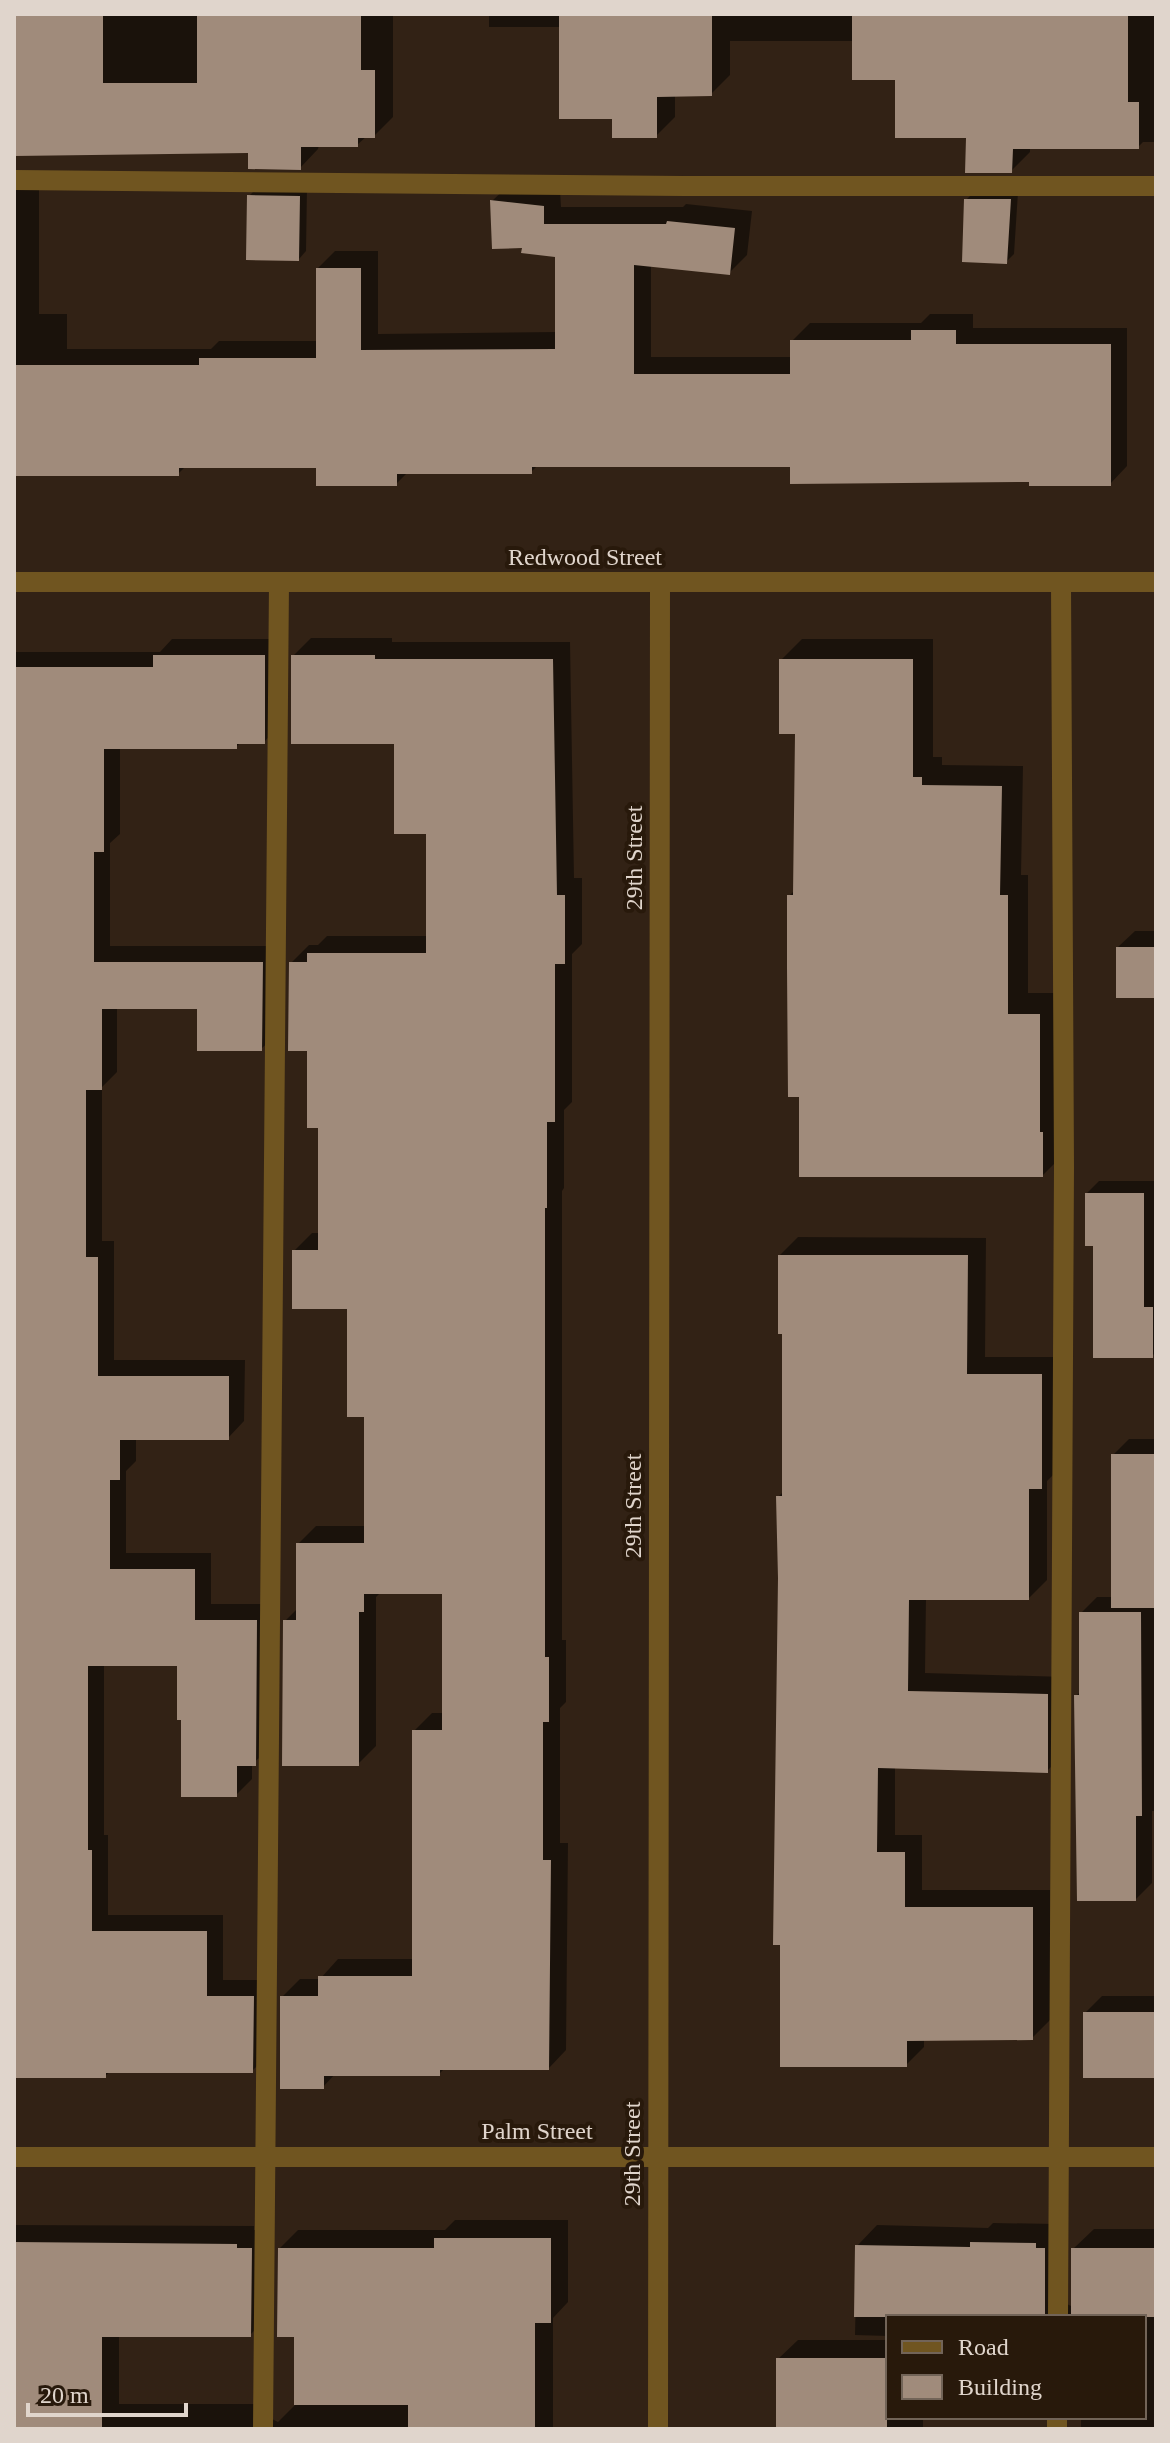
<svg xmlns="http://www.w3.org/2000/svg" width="1170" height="2443" viewBox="0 0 1170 2443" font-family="'Times New Roman',serif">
<rect width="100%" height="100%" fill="#322215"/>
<path fill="#0007" d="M 14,14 L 393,14 L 393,117 L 374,136 L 367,136 L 357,145 L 319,145 L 318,149 L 300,168 L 250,151 L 14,154 Z
M 489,14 L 1156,14 L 1156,142 L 1143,142 L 1138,147 L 1030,147 L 1030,152 L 1011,171 L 854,41 L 730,41 L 730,75 L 711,94 L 675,94 L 675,117 L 656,136 L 614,117 L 561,27 L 489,27 Z
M 510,184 L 560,190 L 561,207 L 683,207 L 686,204 L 752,211 L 747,255 L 729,273 L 651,265 L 651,357 L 792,357 L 792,341 L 810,323 L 921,323 L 930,314 L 973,314 L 973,328 L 1127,328 L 1127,466 L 1110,484 L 792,465 L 538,465 L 531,472 L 408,472 L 396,484 L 318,466 L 186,466 L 178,474 L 14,476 L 14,186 L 39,186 L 39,314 L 67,314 L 67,349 L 211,349 L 219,341 L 318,341 L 318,268 L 335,251 L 378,251 L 378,334 L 557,332 L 557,255 L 524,246 L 492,201 Z
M 257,188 L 307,188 L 306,251 L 299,259 L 249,196 Z
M 974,192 L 1018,192 L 1014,254 L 1006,262 L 966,200 Z
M 311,638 L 392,638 L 392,642 L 570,642 L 574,878 L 582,878 L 582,944 L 572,954 L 572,1102 L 564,1110 L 564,1188 L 562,1191 L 562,1640 L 566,1640 L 566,1702 L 560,1708 L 560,1843 L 568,1843 L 566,2050 L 549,2068 L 445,2068 L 439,2074 L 335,2074 L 323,2087 L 282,1997 L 300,1979 L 320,1979 L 338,1959 L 414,1959 L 414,1731 L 432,1713 L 444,1713 L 444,1592 L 381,1592 L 376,1597 L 376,1746 L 358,1764 L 285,1621 L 298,1608 L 298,1544 L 316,1526 L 366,1526 L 366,1415 L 349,1307 L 294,1251 L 312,1233 L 320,1233 L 320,1126 L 309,1049 L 291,963 L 309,945 L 318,945 L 327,936 L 428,936 L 428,832 L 396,742 L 293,656 Z
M 172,639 L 281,639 L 280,725 L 264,742 L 241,742 L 236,747 L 120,747 L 120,834 L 110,843 L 110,946 L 278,946 L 278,1033 L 261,1049 L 199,1007 L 117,1007 L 117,1072 L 102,1087 L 102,1241 L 114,1241 L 114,1360 L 245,1360 L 244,1421 L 228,1438 L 136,1438 L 136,1461 L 126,1471 L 126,1553 L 211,1553 L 211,1604 L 273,1604 L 272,1747 L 252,1764 L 252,1779 L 236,1795 L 183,1718 L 179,1664 L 104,1664 L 104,1835 L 108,1835 L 108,1915 L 223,1915 L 223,1980 L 270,1980 L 269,2054 L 252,2071 L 111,2071 L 105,2076 L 14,2076 L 14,652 L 160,652 Z
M 802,639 L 933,639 L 933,757 L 942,757 L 942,765 L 1023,766 L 1021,875 L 1028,875 L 1028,993 L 1060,993 L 1064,1154 L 1043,1175 L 801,1095 L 789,896 L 795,890 L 797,732 L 781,660 Z
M 1135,931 L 1156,931 L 1156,996 L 1118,947 Z
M 1099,1181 L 1156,1181 L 1156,1352 L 1152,1356 L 1095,1244 L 1087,1193 Z
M 798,1237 L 986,1238 L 985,1357 L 1059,1357 L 1059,1469 L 1047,1481 L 1047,1580 L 1029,1598 L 926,1598 L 925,1673 L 1066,1677 L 1065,1753 L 1047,1771 L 895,1767 L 895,1835 L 922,1835 L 922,1890 L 1050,1890 L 1050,2020 L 1032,2038 L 924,2039 L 924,2047 L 906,2065 L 780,1578 L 778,1497 L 784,1491 L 784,1332 L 780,1255 Z
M 1129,1439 L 1156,1439 L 1156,1811 L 1152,1811 L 1152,1883 L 1136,1899 L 1076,1696 L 1081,1691 L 1081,1613 L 1097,1597 L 1113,1597 L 1113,1455 Z
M 1102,1996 L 1156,1996 L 1156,2076 L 1085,2013 Z
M 455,2220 L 568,2220 L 568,2302 L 553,2318 L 553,2429 L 14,2429 L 14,2225 L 254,2226 L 254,2230 L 269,2230 L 268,2316 L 250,2335 L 119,2335 L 119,2404 L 268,2404 L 270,2418 L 278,2422 L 296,2404 L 296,2335 L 280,2248 L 298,2230 L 445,2230 Z
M 993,2223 L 1055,2224 L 1067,2304 L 1073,2307 L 1073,2249 L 1094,2229 L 1156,2229 L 1156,2429 L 1081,2429 L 1081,2417 L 1144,2417 L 1144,2317 L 888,2317 L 888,2336 L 855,2335 L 857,2246 L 877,2225 L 988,2228 Z
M 798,2340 L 888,2340 L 888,2417 L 923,2417 L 923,2429 L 778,2429 L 778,2359 Z"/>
<path fill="#a08b7b" d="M 14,14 L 103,14 L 103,83 L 197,83 L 197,14 L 361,14 L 361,70 L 375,70 L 375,138 L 358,138 L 358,147 L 301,147 L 301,170 L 248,169 L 248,153 L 14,156 Z
M 559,14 L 712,14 L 712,96 L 657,97 L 657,138 L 612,138 L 612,119 L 559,119 Z
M 852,14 L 1128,14 L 1128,102 L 1139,102 L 1139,149 L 1013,149 L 1012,173 L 965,173 L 966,138 L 895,138 L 895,80 L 852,80 Z
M 247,195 L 300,196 L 299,261 L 246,260 Z
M 964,199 L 1011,199 L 1007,264 L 962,262 Z
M 490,200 L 544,206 L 544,224 L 666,224 L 667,221 L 735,228 L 730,275 L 634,265 L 634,374 L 790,374 L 790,340 L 911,340 L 911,330 L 956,330 L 956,344 L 1111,344 L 1111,486 L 1029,486 L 1029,482 L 790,484 L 790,467 L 532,467 L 532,474 L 397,474 L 397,486 L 316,486 L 316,468 L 179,468 L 179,476 L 14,476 L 14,365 L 199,365 L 199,358 L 316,358 L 316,268 L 361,268 L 361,350 L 555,349 L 555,257 L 521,253 L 522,248 L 492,249 Z
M 153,655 L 265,655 L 265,744 L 237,744 L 237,749 L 104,749 L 104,852 L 94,852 L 94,962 L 263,962 L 262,1051 L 197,1051 L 197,1009 L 102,1009 L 102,1090 L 86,1090 L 86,1257 L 98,1257 L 98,1376 L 229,1376 L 229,1440 L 120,1440 L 120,1480 L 110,1480 L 110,1569 L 195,1569 L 195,1620 L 257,1620 L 256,1766 L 237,1766 L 237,1797 L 181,1797 L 181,1720 L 177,1720 L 177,1666 L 88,1666 L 88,1850 L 92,1850 L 92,1931 L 207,1931 L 207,1996 L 254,1996 L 253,2073 L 106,2073 L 106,2078 L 14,2078 L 14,667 L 153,667 Z
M 291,655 L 375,655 L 375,659 L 553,659 L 557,895 L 565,895 L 565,964 L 555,964 L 555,1122 L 547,1122 L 547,1208 L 545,1208 L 545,1657 L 549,1657 L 549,1722 L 543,1722 L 543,1860 L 551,1860 L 549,2070 L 440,2070 L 440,2076 L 324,2076 L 324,2089 L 280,2089 L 280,1996 L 318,1996 L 318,1976 L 412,1976 L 412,1730 L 442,1730 L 442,1594 L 364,1594 L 364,1612 L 359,1612 L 359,1766 L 282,1766 L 283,1620 L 296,1620 L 296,1543 L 364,1543 L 364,1417 L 347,1417 L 347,1309 L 292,1309 L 292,1250 L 318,1250 L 318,1128 L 307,1128 L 307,1051 L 288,1051 L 289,962 L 307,962 L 307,953 L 426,953 L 426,834 L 394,834 L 394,744 L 291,744 Z
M 779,659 L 913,659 L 913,777 L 922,777 L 922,785 L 1002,786 L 1000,895 L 1008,895 L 1008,1014 L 1040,1014 L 1040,1132 L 1043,1132 L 1043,1177 L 799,1177 L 799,1097 L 788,1097 L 787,968 L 787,895 L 793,895 L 795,734 L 779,734 Z
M 1116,947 L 1156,947 L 1156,998 L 1116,998 Z
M 1085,1193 L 1144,1193 L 1144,1307 L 1153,1307 L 1153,1358 L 1093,1358 L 1093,1246 L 1085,1246 Z
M 778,1255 L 968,1255 L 967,1374 L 1042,1374 L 1042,1489 L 1029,1489 L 1029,1600 L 909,1600 L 908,1691 L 1048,1694 L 1048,1773 L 878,1768 L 877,1852 L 905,1852 L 905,1907 L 1033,1907 L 1033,2040 L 907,2041 L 907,2067 L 780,2067 L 780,1945 L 773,1945 L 778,1578 L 776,1496 L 782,1496 L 782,1334 L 778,1334 Z
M 1111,1454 L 1156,1454 L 1156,1608 L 1111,1608 Z
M 1079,1612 L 1141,1612 L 1142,1816 L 1136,1816 L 1136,1901 L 1077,1901 L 1074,1695 L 1079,1695 Z
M 1083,2012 L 1156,2012 L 1156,2078 L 1083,2078 Z
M 434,2238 L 551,2238 L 551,2323 L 535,2323 L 535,2429 L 408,2429 L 408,2405 L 294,2405 L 294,2337 L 277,2337 L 278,2248 L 434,2248 Z
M 14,2242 L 237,2244 L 237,2248 L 252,2248 L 251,2337 L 102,2337 L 102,2429 L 14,2429 Z
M 970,2242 L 1036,2243 L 1036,2248 L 1045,2248 L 1045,2317 L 854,2317 L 855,2245 L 970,2247 Z
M 1071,2248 L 1156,2248 L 1156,2317 L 1071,2317 Z
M 776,2358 L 887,2358 L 887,2429 L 776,2429 Z"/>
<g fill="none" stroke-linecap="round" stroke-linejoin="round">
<path stroke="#705520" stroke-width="20" d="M 14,180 L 683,186 L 1156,186
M 1058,2317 L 1064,1167 L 1061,583
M 263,2429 L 279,583
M 1057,2429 L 1057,2417"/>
<path stroke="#705520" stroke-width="20" d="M 14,2157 L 1156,2157
M 658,2429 L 660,584"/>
<path stroke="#705520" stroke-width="20" d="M 14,582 L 1156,582"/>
</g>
<g text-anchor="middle" stroke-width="8" stroke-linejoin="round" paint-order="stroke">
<g font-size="24" fill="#e0d5cc" stroke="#28190b">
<text x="585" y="565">Redwood Street</text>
<text transform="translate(634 858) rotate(-90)" y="8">29th Street</text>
<text transform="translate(633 1506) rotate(-90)" y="8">29th Street</text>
<text x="537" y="2139">Palm Street</text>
<text transform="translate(632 2154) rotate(-90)" y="8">29th Street</text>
</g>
</g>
<rect width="1170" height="2443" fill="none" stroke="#e0d5cc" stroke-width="32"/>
<rect x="886" y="2315" width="260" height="104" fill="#28190b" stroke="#726458" stroke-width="2"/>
<rect x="902" y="2341" width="40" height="12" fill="#705520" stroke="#726458" stroke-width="2"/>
<text x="958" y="2355" font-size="24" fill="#e0d5cc">Road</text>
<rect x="902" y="2375" width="40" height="24" fill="#a08b7b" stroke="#726458" stroke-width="2"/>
<text x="958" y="2395" font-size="24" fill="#e0d5cc">Building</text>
<path d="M28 2403v12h158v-12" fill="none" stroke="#e0d5cc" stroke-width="4"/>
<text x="40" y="2403" font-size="24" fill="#e0d5cc" stroke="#28190b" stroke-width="6" paint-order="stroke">20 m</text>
</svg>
